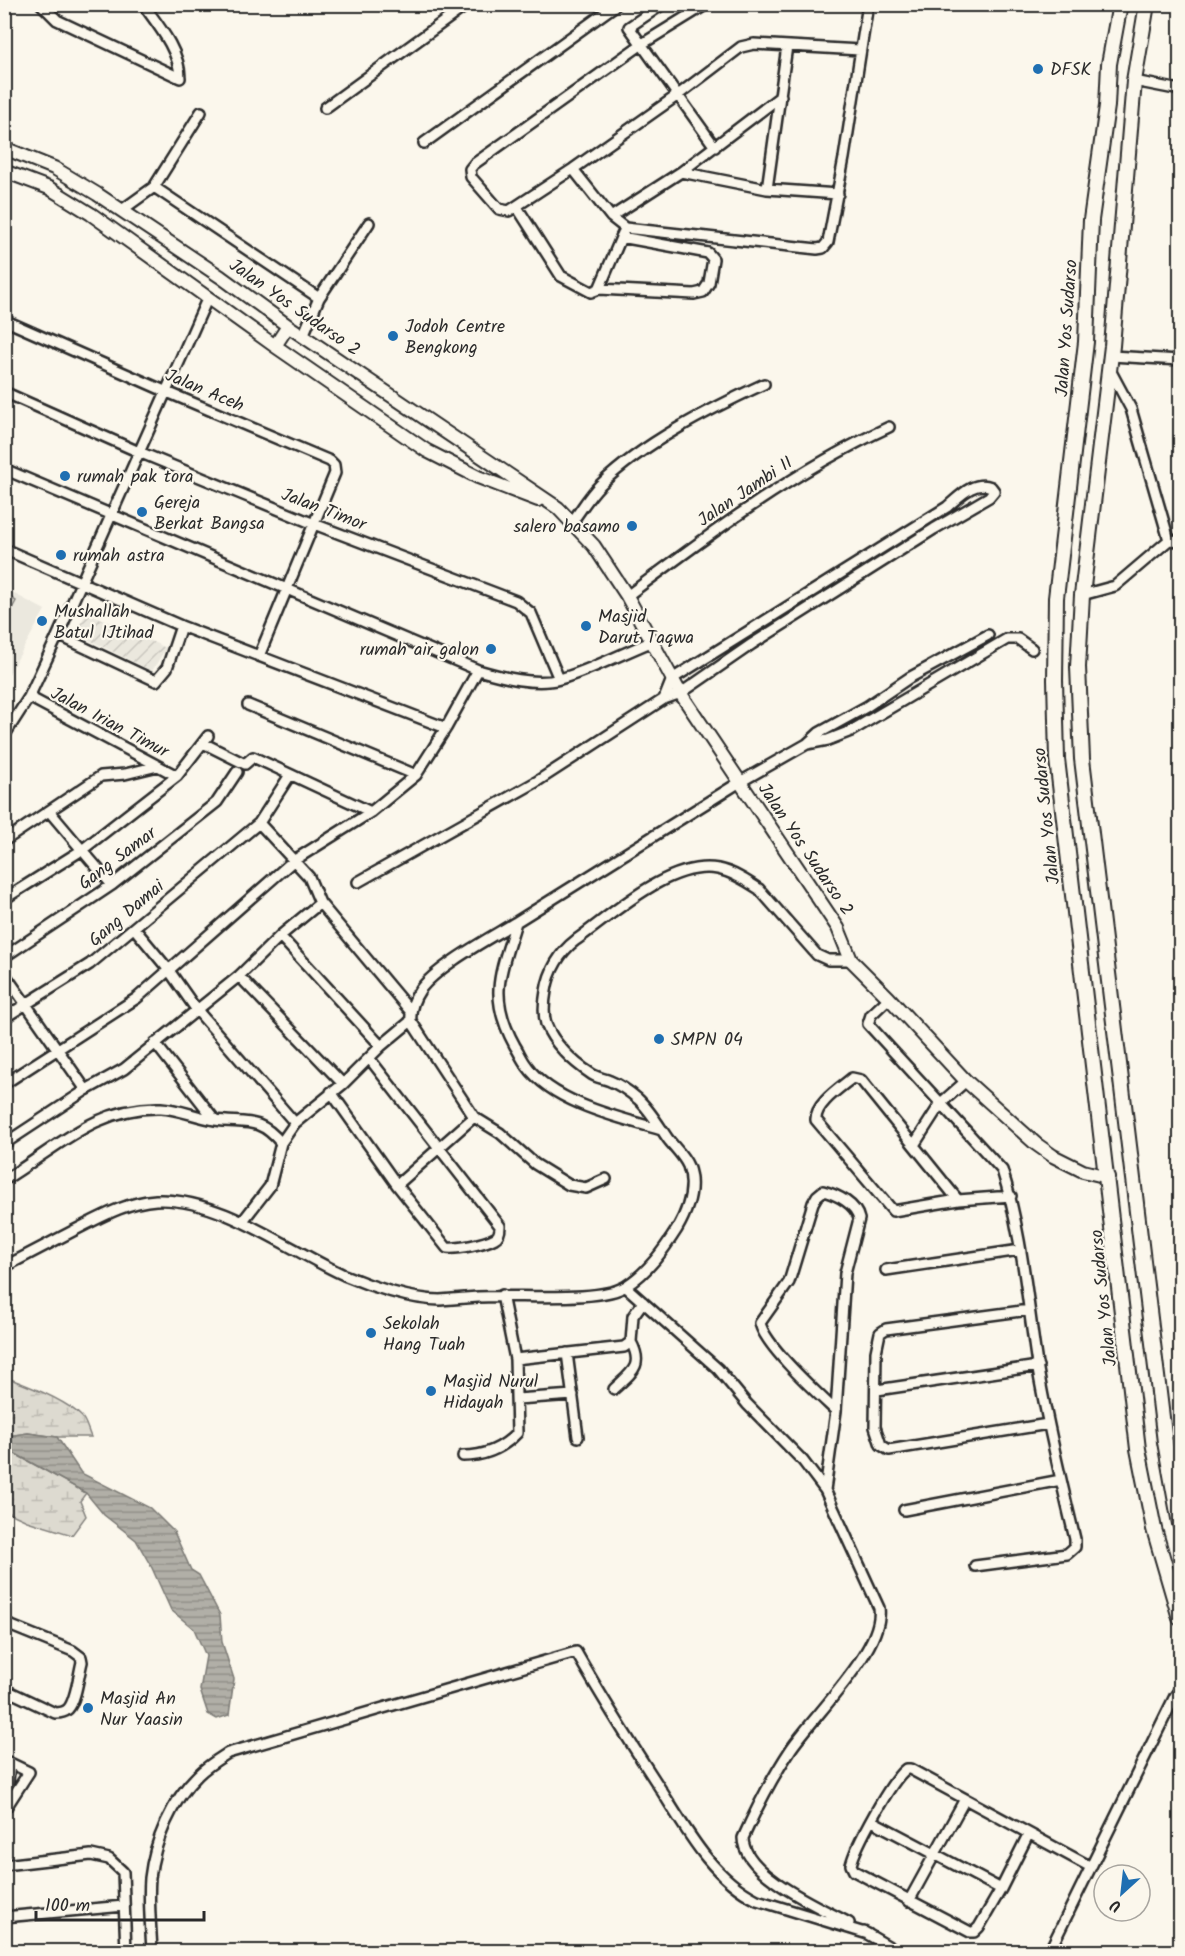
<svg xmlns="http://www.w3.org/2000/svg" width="1185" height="1956" viewBox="0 0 1185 1956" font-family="Kalam,sans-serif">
<defs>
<pattern id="industrial-furrows" width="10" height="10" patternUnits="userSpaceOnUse" patternTransform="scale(1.5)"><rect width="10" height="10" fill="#ebe8de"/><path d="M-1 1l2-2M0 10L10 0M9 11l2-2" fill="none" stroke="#cac7bf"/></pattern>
<pattern id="grass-tufts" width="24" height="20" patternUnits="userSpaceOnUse" patternTransform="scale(1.5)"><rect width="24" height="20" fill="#dddad0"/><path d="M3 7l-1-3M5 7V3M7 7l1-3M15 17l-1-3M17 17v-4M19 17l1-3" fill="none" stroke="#bebbb3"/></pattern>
<pattern id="wetland-marsh" width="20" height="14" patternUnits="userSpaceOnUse" patternTransform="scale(1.5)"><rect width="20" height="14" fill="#dddad0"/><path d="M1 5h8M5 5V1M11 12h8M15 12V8" fill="none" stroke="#bebbb3"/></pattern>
<pattern id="water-rules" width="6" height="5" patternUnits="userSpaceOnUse" patternTransform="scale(1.5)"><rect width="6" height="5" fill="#b1afa7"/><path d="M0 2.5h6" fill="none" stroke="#908f88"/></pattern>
</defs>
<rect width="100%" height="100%" fill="#fbf7ec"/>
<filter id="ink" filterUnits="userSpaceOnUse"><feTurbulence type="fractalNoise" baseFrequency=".0167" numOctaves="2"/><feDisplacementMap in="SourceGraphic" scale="12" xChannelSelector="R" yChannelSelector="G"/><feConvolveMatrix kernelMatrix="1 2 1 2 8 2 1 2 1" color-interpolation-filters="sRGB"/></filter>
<g filter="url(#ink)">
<path fill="#ebe8de" d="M 5,589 L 45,610 L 5,681 Z"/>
<path fill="url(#industrial-furrows)" d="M 87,612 L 166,648 L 152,671 L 75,633 Z"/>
<path fill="url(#grass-tufts)" stroke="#84827e" stroke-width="1.5" d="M 5,594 L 16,601 L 5,622 Z"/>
<path fill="url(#wetland-marsh)" stroke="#84827e" stroke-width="1.5" d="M 5,1377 C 24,1384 67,1401 81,1416 C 86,1420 88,1431 91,1437 L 57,1437 L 28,1433 L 8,1436 L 5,1442 Z
M 4,1448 L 86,1493 L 80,1501 L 86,1516 L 72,1535 L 27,1521 L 5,1511 Z"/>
<path fill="url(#water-rules)" stroke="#7b7a75" stroke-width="1.5" d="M 28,1433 L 57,1437 L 81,1473 L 150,1508 L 174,1532 L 191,1570 L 199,1575 L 220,1615 L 222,1642 L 234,1679 L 229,1715 L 217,1719 L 208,1714 L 200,1690 L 206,1656 L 194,1629 L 171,1610 L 152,1568 L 136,1540 L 104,1515 L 86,1493 L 5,1448 L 8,1436 Z"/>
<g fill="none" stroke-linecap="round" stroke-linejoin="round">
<g stroke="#2b2b2b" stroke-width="14">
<path id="street" d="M 41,4 L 57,20 L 180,78 C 180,51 158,25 143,4
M 663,4 L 629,27 L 715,147
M 707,4 L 642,44 L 474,164 L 470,169 L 471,177 L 499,209 L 509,211 L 573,169 L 678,95 L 741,47 L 754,44 L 860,50
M 1134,81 L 1180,90
M 325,108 L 468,4
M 424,143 L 617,4
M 573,169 L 611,217 L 625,228 L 817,249 L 823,248 L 828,242 L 844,158 L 868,4
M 681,172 L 767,189 L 838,194
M 154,187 L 319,298
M 767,189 L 787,46
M 517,207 L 561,276 L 591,292 L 599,289 L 623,233
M 122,210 L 154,187 L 201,112
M 611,217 L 681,172 L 781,96
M 599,289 L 694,294 L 703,292 L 709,283 L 713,259 L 708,253 L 621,237
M 4,320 L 167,392 L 330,461 L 334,465 L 335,473 L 259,656
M 303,336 L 319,298 L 369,223
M 1111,356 L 1180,360
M 1109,368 L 1131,409 L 1169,540
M 4,392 L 139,452 L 314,524 L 516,601 L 531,613 L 559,679
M 4,469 L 478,670 C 502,677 535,686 560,679 C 589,671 623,653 651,642
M 572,522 C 581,510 589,496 600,485 C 643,443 710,409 764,384
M 4,549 L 181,626 L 446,728 L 478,670
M 1082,595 L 1115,586 L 1169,540 L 1180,541
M 627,596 C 711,533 794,471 889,427
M 58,635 L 156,681 L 167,668 L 181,626
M 29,697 L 177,776
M 248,705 L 416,775
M 4,736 L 29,697 L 58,635 L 208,297
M 203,743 L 245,764 L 253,757 L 371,812
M 807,744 L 828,740 L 851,731 L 1007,639 L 1018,639 L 1032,649
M 4,841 L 101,776 L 125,774 L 158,766
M 358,882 L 536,782 L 664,699 L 681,693 L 752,644 L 934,529 L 989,497 L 994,491 L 991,487 C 974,480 960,496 947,507 L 672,679 L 664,699
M 112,885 L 82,850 L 177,776 L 208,736
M 4,899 L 82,850 L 49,811
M 320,903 L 411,1012
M 134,928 L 168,969 L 196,1009 L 295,1123
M 280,936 L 381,1046
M 4,957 L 112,885 L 217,802 L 237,772
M 4,973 L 86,1090
M 239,976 L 343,1084
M 889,998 L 871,1015 L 868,1024 L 1002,1170 C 1022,1232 1027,1300 1037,1364 C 1047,1423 1061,1481 1075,1539 L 1075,1547 L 1067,1554 L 975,1566
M 4,1018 L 90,964 L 259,823 L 290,775
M 411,1021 L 474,1117 L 500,1133 L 535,1164 L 569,1185 L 586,1188 L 606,1179
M 155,1043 L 215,1120
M 4,1084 L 137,998 L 293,861 L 371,812 L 416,775 L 446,728
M 331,1092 L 397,1185 L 447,1248 C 459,1249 484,1244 495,1238 C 499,1236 500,1231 500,1226 L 369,1058
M 662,1130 C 620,1118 553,1103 527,1066 C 522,1060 519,1052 515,1046 C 505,1028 498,1010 499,989 C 500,967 510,944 516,922 L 740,782 L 807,744 L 819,733 L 866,707 L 909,678 L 988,635
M 4,1144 L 86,1090 L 124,1069 L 239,976 L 280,936 L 320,903 L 309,877 L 259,823
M 914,1145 L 941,1103 L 966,1081
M 4,1180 C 56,1149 95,1106 161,1108 C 179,1109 196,1117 215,1120 C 245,1124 259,1116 281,1143
M 397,1185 L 474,1117
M 958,1200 L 861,1080 L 852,1078 C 840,1088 815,1104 816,1120 L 893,1211 L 958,1200 L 1011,1196
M 242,1222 L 270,1186 L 281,1143 L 295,1123 L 343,1084 L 381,1046 L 411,1021 C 410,1011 414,999 420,990 C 437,966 490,938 516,922
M 4,1267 C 27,1255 50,1243 73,1231 C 99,1218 126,1202 156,1200 C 219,1197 287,1249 344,1275 C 370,1286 411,1300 440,1300 C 453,1299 466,1298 478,1297 C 513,1294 600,1303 626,1286 C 648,1272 663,1251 677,1229 C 688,1210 696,1187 688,1166 C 684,1156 674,1147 668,1139 C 659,1126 650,1110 638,1099 C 630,1092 620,1085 610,1081 C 604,1078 596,1078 590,1073 C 573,1062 553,1043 546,1024 C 543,1014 544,1002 546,991 C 549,971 560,952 576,940 C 613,914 670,860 718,869 C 733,872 747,881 759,889 L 817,955 L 828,960 L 851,960
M 886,1270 L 1020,1250
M 626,1287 L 718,1369 L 747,1404 L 803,1461 L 825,1490 L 879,1608 C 885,1648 814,1715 791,1749 C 773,1776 757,1807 743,1838 C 743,1874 821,1908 849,1923
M 1029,1310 L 886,1329 L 880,1333 L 876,1352 L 875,1427 L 881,1445 L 889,1450 L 1048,1424
M 567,1353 L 578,1437
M 515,1359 L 624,1347 L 631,1342 L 633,1316 L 643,1302
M 614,1389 C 632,1372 644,1366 631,1342
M 877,1390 L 1038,1366
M 517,1399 L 573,1395
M 463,1456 C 485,1456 502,1449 517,1433 L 515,1359 L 502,1295
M 825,1490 L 836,1411 C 817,1393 765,1346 760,1323 L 789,1282 L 813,1203 L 817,1196 L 823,1191 C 838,1195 856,1204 859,1219 L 845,1273 L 836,1411
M 904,1510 L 1061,1480
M 4,1623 L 73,1651 L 81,1657 L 82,1662 C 79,1673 76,1701 68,1709 C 65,1712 60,1713 55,1713 L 4,1689
M 4,1760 L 29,1772 L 5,1809
M 5,1808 L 10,1763
M 872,1821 L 1001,1889
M 1028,1835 L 1001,1889 L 979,1927 L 974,1932 L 970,1932 L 854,1871 L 851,1865 C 855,1847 891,1780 906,1769 L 910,1769 L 1091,1867
M 4,1865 L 91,1855 L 109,1859 L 123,1872 L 126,1952
M 909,1901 L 965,1799
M 4,1917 L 124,1906
M 864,1932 L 898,1952
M 152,1952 C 151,1927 148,1902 150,1878 C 154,1842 172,1800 198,1775 C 207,1766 217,1760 228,1753 L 576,1652 C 601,1696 628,1739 656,1782 C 684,1825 709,1876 757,1900 L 868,1934
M 1049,1952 L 1175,1696 L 1180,1689"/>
</g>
<g stroke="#2b2b2b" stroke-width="16">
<path id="secondary" d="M 4,148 L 54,168 L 97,194 L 221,277 L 291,328 L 558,508 L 594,546 L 627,596 L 679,691 L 838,928 L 851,960 L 889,998 L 966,1081 L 1036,1144 L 1053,1156 L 1083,1171 L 1108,1177
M 4,171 L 49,188 L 91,214 L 275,346 L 427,451 L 478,477 L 538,500
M 275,346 L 288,326"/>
</g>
<g stroke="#2b2b2b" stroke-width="18">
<path id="primary" d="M 1120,4 L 1109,64 L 1107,106 L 1091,220 L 1086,342 L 1056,598 L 1055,680 L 1057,759 L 1138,1449 L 1154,1529 L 1180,1618
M 1147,4 L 1134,81 L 1112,346 L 1082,595 L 1078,667 L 1082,759 L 1165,1442 L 1180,1524"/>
</g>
<use href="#street" stroke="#fbf7ec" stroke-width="9"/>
<use href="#secondary" stroke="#fbf7ec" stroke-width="12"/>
<use href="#primary" stroke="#fbf7ec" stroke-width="14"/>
</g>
</g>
<g fill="#1f6fb2" stroke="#fbf7ec" stroke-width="2">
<circle cx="1038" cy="69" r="6"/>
<circle cx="393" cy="336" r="6"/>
<circle cx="65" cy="476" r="6"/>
<circle cx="142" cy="512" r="6"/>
<circle cx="632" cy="526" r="6"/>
<circle cx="61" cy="555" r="6"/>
<circle cx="42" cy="621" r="6"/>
<circle cx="586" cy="626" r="6"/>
<circle cx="491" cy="649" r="6"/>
<circle cx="659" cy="1039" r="6"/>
<circle cx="371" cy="1333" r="6"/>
<circle cx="431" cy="1391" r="6"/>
<circle cx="88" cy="1708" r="6"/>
</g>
<g text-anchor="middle" stroke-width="4.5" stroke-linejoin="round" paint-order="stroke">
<g font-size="18" fill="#2b2b2b" stroke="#fbf7ec" text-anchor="start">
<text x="1050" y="75">DFSK</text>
<text x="405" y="332">Jodoh Centre<tspan x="405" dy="21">Bengkong</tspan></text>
<text x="77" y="482">rumah pak tora</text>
<text x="154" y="508">Gereja<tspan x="154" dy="21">Berkat Bangsa</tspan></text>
<text x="620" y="532" text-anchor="end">salero basamo</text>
<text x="73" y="561">rumah astra</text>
<text x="54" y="617">Mushallah<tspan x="54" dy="21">Batul IJtihad</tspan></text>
<text x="598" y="622">Masjid<tspan x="598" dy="21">Darut Taqwa</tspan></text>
<text x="479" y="655" text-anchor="end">rumah air galon</text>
<text x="671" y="1045">SMPN 04</text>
<text x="383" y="1329">Sekolah<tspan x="383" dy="21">Hang Tuah</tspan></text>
<text x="443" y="1387">Masjid Nurul<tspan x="443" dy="21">Hidayah</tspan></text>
<text x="100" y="1704">Masjid An<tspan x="100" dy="21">Nur Yaasin</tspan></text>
</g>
<g font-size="18" fill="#2b2b2b" stroke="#fbf7ec">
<text transform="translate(295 307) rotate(35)" y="6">Jalan Yos Sudarso 2</text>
<text transform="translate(1066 328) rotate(-86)" y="6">Jalan Yos Sudarso</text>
<text transform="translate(205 390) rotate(23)" y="6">Jalan Aceh</text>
<text transform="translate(745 491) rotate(-34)" y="6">Jalan Jambi II</text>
<text transform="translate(324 509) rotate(21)" y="6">Jalan Timor</text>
<text transform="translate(110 722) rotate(28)" y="6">Jalan Irian Timur</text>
<text transform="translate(1046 816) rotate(-96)" y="6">Jalan Yos Sudarso</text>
<text transform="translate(806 849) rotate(56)" y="6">Jalan Yos Sudarso 2</text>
<text transform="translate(117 858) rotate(-37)" y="6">Gang Samar</text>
<text transform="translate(126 913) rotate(-40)" y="6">Gang Damai</text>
<text transform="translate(1103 1298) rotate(-96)" y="6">Jalan Yos Sudarso</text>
</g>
</g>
<rect width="1185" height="1956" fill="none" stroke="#fbf7ec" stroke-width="24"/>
<rect x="12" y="12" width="1161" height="1932" fill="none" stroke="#2b2b2b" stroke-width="2" filter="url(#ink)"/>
<g transform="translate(1122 1893) rotate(207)"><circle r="28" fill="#fbf7ec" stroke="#a8a59f" stroke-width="1.5"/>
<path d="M0-4.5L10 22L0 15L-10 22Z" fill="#1f6fb2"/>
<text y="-9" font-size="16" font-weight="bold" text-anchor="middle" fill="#2b2b2b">U</text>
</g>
<path d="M36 1911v9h168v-9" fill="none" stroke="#2b2b2b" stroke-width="3"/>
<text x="45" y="1911" font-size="18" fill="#2b2b2b" stroke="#fbf7ec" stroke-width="4.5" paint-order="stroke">100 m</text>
</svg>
